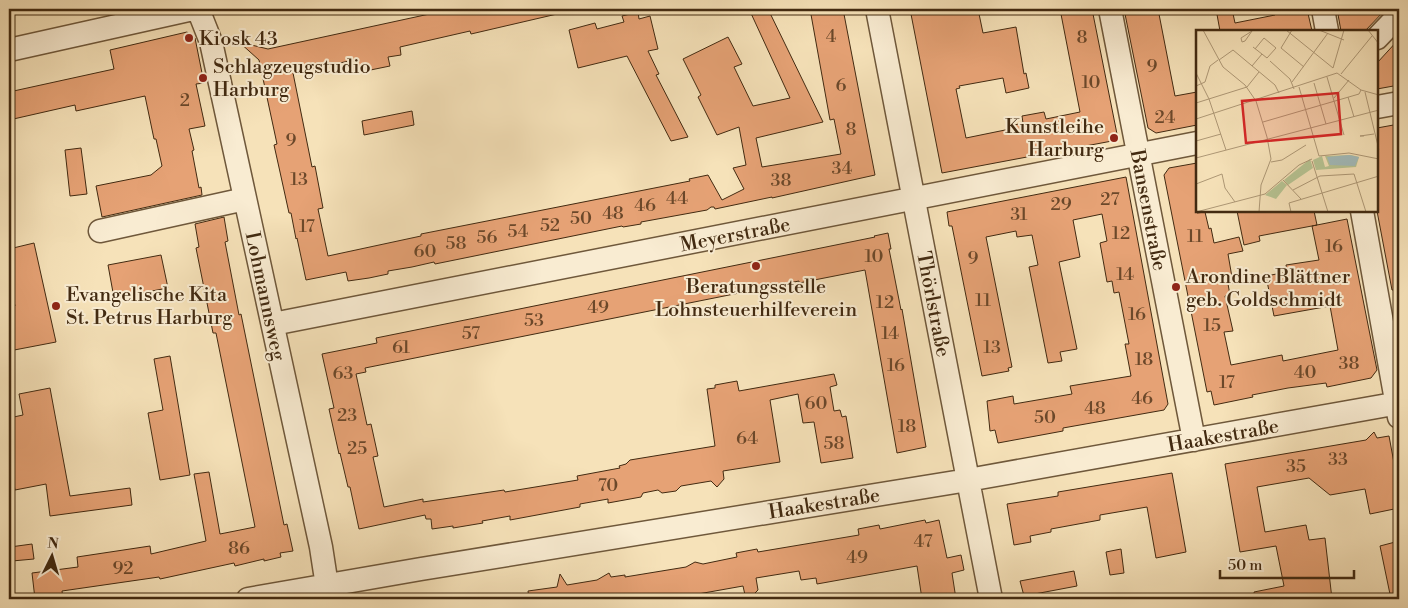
<svg xmlns="http://www.w3.org/2000/svg" width="1408" height="608" viewBox="0 0 1408 608" font-family="'Libre Bodoni',serif">
<rect width="100%" height="100%" fill="#f6e2b9"/>
<filter id="stains"><feTurbulence type="fractalNoise" baseFrequency=".004" numOctaves="4"/><feColorMatrix values="0 0 0 0 .2 0 0 0 0 .09 0 0 0 0 .02 0 0 0 .5 -.17"/></filter>
<radialGradient id="worn" r=".72"><stop offset=".6" stop-color="#630" stop-opacity="0"/><stop offset="1" stop-color="#630" stop-opacity=".3"/></radialGradient>
<path fill="#e6a275" stroke="#422a11" d="M 433,9 L 556,9 L 557,14 L 471,34 L 470,31 L 400,47 L 401,55 L 388,57 L 390,66 L 351,74 L 349,61 L 293,73 L 312,167 L 315,166 L 323,208 L 318,209 L 328,256 L 421,236 L 421,234 L 690,181 L 689,179 L 708,175 L 722,200 L 744,189 L 733,168 L 746,165 L 739,127 L 717,135 L 698,97 L 701,95 L 683,59 L 728,37 L 742,64 L 734,67 L 753,106 L 790,98 L 749,9 L 768,9 L 823,122 L 756,138 L 762,167 L 841,154 L 834,119 L 830,120 L 810,9 L 843,9 L 875,175 L 772,198 L 772,197 L 715,209 L 714,207 L 711,207 L 707,210 L 641,222 L 641,224 L 623,227 L 622,226 L 435,264 L 434,262 L 412,267 L 388,271 L 388,274 L 369,278 L 348,281 L 346,272 L 306,280 L 297,238 L 296,239 L 291,213 L 289,213 L 280,172 L 274,145 L 277,144 L 259,60 L 239,42 L 268,49 L 434,13 Z
M 910,9 L 978,9 L 983,33 L 1016,27 L 1024,74 L 1026,73 L 1029,88 L 1006,93 L 1003,78 L 959,86 L 960,88 L 956,89 L 966,138 L 1010,129 L 1010,126 L 1023,123 L 1022,116 L 1044,112 L 1046,119 L 1080,112 L 1060,9 L 1092,9 L 1117,134 L 1112,141 L 942,173 Z
M 1124,9 L 1158,9 L 1175,96 L 1197,92 L 1197,125 L 1156,133 L 1148,128 Z
M 1216,9 L 1232,9 L 1235,23 L 1275,15 L 1274,9 L 1307,9 L 1312,31 L 1220,31 Z
M 1337,9 L 1386,9 L 1365,31 L 1341,31 Z
M 638,12 L 639,19 L 650,16 L 658,49 L 648,51 L 659,74 L 656,75 L 688,137 L 671,141 L 627,56 L 578,68 L 569,30 L 595,23 L 597,29 L 624,22 L 622,16 Z
M 187,32 L 195,38 L 204,83 L 196,84 L 205,126 L 189,129 L 194,150 L 192,151 L 199,188 L 201,187 L 202,195 L 102,217 L 96,186 L 151,175 L 162,166 L 156,139 L 154,139 L 145,96 L 76,111 L 75,105 L 9,120 L 9,92 L 114,69 L 110,50 Z
M 1399,39 L 1399,85 L 1377,89 L 1377,63 Z
M 412,111 L 414,125 L 364,135 L 362,121 Z
M 1399,124 L 1399,290 L 1392,290 L 1377,211 L 1377,128 Z
M 81,148 L 87,194 L 70,196 L 65,150 Z
M 1197,163 L 1197,213 L 1205,212 L 1209,229 L 1211,228 L 1214,243 L 1239,237 L 1243,251 L 1228,254 L 1233,283 L 1228,284 L 1230,295 L 1225,296 L 1233,331 L 1224,332 L 1231,365 L 1282,355 L 1283,361 L 1338,350 L 1330,306 L 1274,316 L 1266,276 L 1287,272 L 1286,265 L 1319,260 L 1312,226 L 1347,219 L 1377,370 L 1371,378 L 1327,387 L 1326,383 L 1288,388 L 1252,395 L 1253,397 L 1214,405 L 1211,391 L 1207,392 L 1164,175 L 1169,168 Z
M 1126,177 L 1168,404 L 1164,410 L 1063,428 L 1063,431 L 998,443 L 995,430 L 990,431 L 987,401 L 1013,396 L 1014,404 L 1072,394 L 1070,386 L 1131,376 L 1125,344 L 1129,344 L 1119,292 L 1114,293 L 1112,281 L 1107,282 L 1100,243 L 1107,241 L 1102,214 L 1073,220 L 1080,257 L 1059,262 L 1077,349 L 1060,352 L 1062,361 L 1048,363 L 1029,267 L 1038,265 L 1032,235 L 1017,237 L 1016,231 L 986,237 L 1012,367 L 1008,368 L 1009,371 L 982,376 L 952,226 L 949,226 L 947,212 Z
M 1237,211 L 1314,211 L 1317,225 L 1259,236 L 1260,241 L 1244,245 Z
M 224,217 L 228,241 L 225,242 L 239,315 L 241,314 L 284,525 L 287,524 L 293,551 L 280,553 L 281,557 L 264,561 L 264,559 L 235,566 L 234,563 L 160,579 L 159,577 L 62,591 L 63,599 L 35,599 L 32,573 L 78,567 L 77,557 L 150,546 L 151,554 L 206,541 L 194,474 L 209,472 L 220,534 L 255,527 L 216,333 L 213,333 L 196,248 L 199,247 L 195,224 Z
M 888,233 L 891,249 L 889,249 L 901,310 L 902,309 L 926,447 L 897,453 L 865,270 L 799,283 L 799,281 L 365,368 L 366,372 L 356,374 L 367,425 L 371,424 L 378,456 L 373,457 L 384,507 L 423,499 L 423,502 L 504,490 L 505,492 L 578,480 L 577,476 L 620,468 L 619,466 L 626,464 L 630,460 L 715,446 L 707,389 L 715,388 L 715,385 L 737,381 L 739,391 L 834,374 L 837,385 L 830,387 L 834,411 L 840,410 L 842,417 L 846,416 L 853,458 L 821,463 L 814,422 L 803,423 L 798,394 L 770,400 L 780,462 L 723,471 L 724,479 L 717,487 L 711,481 L 681,486 L 676,491 L 662,493 L 658,490 L 643,493 L 641,497 L 608,503 L 608,499 L 580,504 L 580,507 L 510,520 L 510,516 L 482,521 L 483,523 L 453,528 L 453,526 L 432,529 L 431,519 L 426,519 L 425,515 L 359,529 L 350,487 L 348,487 L 340,453 L 339,454 L 329,409 L 334,408 L 322,354 L 377,343 L 376,338 L 821,248 L 875,237 L 874,236 Z
M 34,243 L 56,342 L 9,351 L 9,307 L 15,306 L 9,278 L 9,249 Z
M 161,255 L 168,288 L 114,298 L 108,265 Z
M 170,356 L 190,475 L 160,480 L 148,413 L 163,410 L 154,359 Z
M 50,388 L 70,496 L 130,488 L 132,505 L 50,516 L 46,484 L 15,490 L 9,458 L 9,418 L 23,415 L 19,394 Z
M 1374,432 L 1377,438 L 1389,436 L 1399,490 L 1399,508 L 1370,514 L 1365,489 L 1330,495 L 1309,478 L 1257,487 L 1265,532 L 1306,525 L 1309,540 L 1325,538 L 1332,599 L 1255,599 L 1254,592 L 1284,586 L 1276,546 L 1240,552 L 1225,464 L 1366,440 Z
M 1172,473 L 1186,552 L 1156,558 L 1147,507 L 1100,515 L 1100,520 L 1051,529 L 1051,532 L 1030,536 L 1031,542 L 1014,545 L 1007,504 L 1058,496 L 1058,492 Z
M 925,520 L 926,523 L 939,520 L 947,558 L 961,555 L 964,570 L 952,573 L 956,599 L 922,599 L 917,566 L 817,584 L 816,578 L 801,580 L 799,571 L 756,578 L 758,590 L 753,595 L 745,595 L 743,586 L 670,599 L 529,599 L 528,591 L 557,587 L 560,574 L 567,585 L 597,580 L 609,573 L 611,577 L 625,575 L 625,577 L 686,567 L 695,562 L 703,564 L 737,557 L 736,553 L 757,549 L 758,552 L 859,535 L 858,529 L 879,525 L 880,529 Z
M 1399,541 L 1399,599 L 1391,599 L 1380,546 Z
M 32,544 L 34,559 L 12,561 L 10,547 Z
M 1121,549 L 1124,573 L 1110,575 L 1106,552 Z
M 1074,571 L 1077,586 L 1024,596 L 1020,581 Z"/>
<g fill="none" stroke-linecap="round" stroke-linejoin="round">
<g stroke="#6f583b" stroke-width="25">
<path id="minor" d="M 198,9 L 211,42 L 321,547 L 329,599
M 877,9 L 991,599
M 1110,9 L 1194,440
M 1323,9 L 1327,31
M 1377,38 L 1399,15
M 9,50 L 193,9
M 1377,107 L 1399,103
M 1362,211 L 1399,417
M 100,231 L 245,199
M 273,324 L 1197,143
M 248,599 L 421,569 L 968,480 L 1399,403"/>
</g>
<use href="#minor" stroke="#f9ecd2" stroke-width="22"/>
</g>
<g fill="#8f2418" stroke="#f9ecd2" stroke-width="2">
<circle cx="189" cy="38" r="5"/>
<circle cx="203" cy="78" r="5"/>
<circle cx="1114" cy="138" r="5"/>
<circle cx="756" cy="266" r="5"/>
<circle cx="1176" cy="287" r="5"/>
<circle cx="56" cy="306" r="5"/>
</g>
<g text-anchor="middle" stroke-width="4" stroke-linejoin="round" paint-order="stroke">
<g font-size="18" fill="#6b482a">
<text x="831" y="42">4</text>
<text x="1082" y="43">8</text>
<text x="1152" y="72">9</text>
<text x="1091" y="88">10</text>
<text x="841" y="91">6</text>
<text x="185" y="106">2</text>
<text x="1165" y="123">24</text>
<text x="851" y="135">8</text>
<text x="291" y="146">9</text>
<text x="842" y="174">34</text>
<text x="299" y="185">13</text>
<text x="781" y="186">38</text>
<text x="677" y="204">44</text>
<text x="1110" y="205">27</text>
<text x="1061" y="210">29</text>
<text x="645" y="211">46</text>
<text x="613" y="219">48</text>
<text x="1019" y="220">31</text>
<text x="581" y="224">50</text>
<text x="550" y="231">52</text>
<text x="307" y="232">17</text>
<text x="518" y="237">54</text>
<text x="1121" y="239">12</text>
<text x="1195" y="242">11</text>
<text x="487" y="243">56</text>
<text x="456" y="249">58</text>
<text x="1334" y="252">16</text>
<text x="425" y="257">60</text>
<text x="874" y="262">10</text>
<text x="973" y="264">9</text>
<text x="1125" y="280">14</text>
<text x="983" y="306">11</text>
<text x="885" y="308">12</text>
<text x="598" y="313">49</text>
<text x="1137" y="320">16</text>
<text x="534" y="326">53</text>
<text x="1212" y="331">15</text>
<text x="471" y="339">57</text>
<text x="890" y="339">14</text>
<text x="401" y="353">61</text>
<text x="992" y="353">13</text>
<text x="1144" y="365">18</text>
<text x="1349" y="369">38</text>
<text x="896" y="371">16</text>
<text x="1305" y="378">40</text>
<text x="343" y="379">63</text>
<text x="1227" y="388">17</text>
<text x="1142" y="404">46</text>
<text x="816" y="409">60</text>
<text x="1095" y="414">48</text>
<text x="347" y="421">23</text>
<text x="1045" y="423">50</text>
<text x="907" y="432">18</text>
<text x="747" y="444">64</text>
<text x="834" y="449">58</text>
<text x="357" y="454">25</text>
<text x="1338" y="465">33</text>
<text x="1296" y="472">35</text>
<text x="608" y="491">70</text>
<text x="923" y="547">47</text>
<text x="239" y="554">86</text>
<text x="857" y="563">49</text>
<text x="123" y="574">92</text>
</g>
<g font-size="20" fill="#422a11" stroke="#f9ecd2" text-anchor="start">
<text x="199" y="45">Kiosk 43</text>
<text x="213" y="73">Schlagzeugstudio<tspan x="213" dy="23">Harburg</tspan></text>
<text x="1104" y="133" text-anchor="end">Kunstleihe<tspan x="1104" dy="23">Harburg</tspan></text>
<text x="1186" y="283">Arondine Blättner<tspan x="1186" dy="23">geb. Goldschmidt</tspan></text>
<text x="756" y="293" text-anchor="middle">Beratungsstelle<tspan x="756" dy="23">Lohnsteuerhilfeverein</tspan></text>
<text x="66" y="301">Evangelische Kita<tspan x="66" dy="23">St. Petrus Harburg</tspan></text>
</g>
<g font-size="20" fill="#422a11" stroke="#f9ecd2">
<text transform="translate(1149 210) rotate(79)" y="7">Bansenstraße</text>
<text transform="translate(735 234) rotate(-11)" y="7">Meyerstraße</text>
<text transform="translate(266 296) rotate(78)" y="7">Lohmannsweg</text>
<text transform="translate(934 304) rotate(79)" y="7">Thörlstraße</text>
<text transform="translate(1223 435) rotate(-10)" y="7">Haakestraße</text>
<text transform="translate(824 503) rotate(-9)" y="7">Haakestraße</text>
</g>
</g>
<g transform="translate(1196 30)">
<rect width="182" height="182" fill="#f6e2b9"/>
<path d="M 155,125 L 163,127 L 160,137 L 120,140 L 117,130 L 126,126 L 129,137 L 133,136 L 129,126 ZM 114,129 L 117,138 L 92,155 L 88,150 ZM 86,151 L 91,155 L 80,169 L 69,165 Z" fill="#b7c493"/>
<path d="M 153,125 L 163,127 L 159,136 L 134,135 L 131,127 Z" fill="#a2bbbb"/>
<path fill="none" stroke="#ae9876" stroke-width="1" d="M 7,0 L 27,37 L 49,55 L 60,71 L 71,107 L 75,129 L 65,155 L 63,182M 90,0 L 137,38M 96,0 L 85,18 L 108,37M 123,0 L 148,10M 172,0 L 183,14M 56,1 L 49,11 L 46,12 L 45,8 ZM 57,17 L 71,28 L 80,18 L 68,8 L 59,19M 23,30 L 37,20 L 79,55 L 83,63M 74,31 L 94,49 L 98,59M 56,36 L 66,24M 137,38 L 148,0M 0,43 L 13,69 L 30,120M 145,44 L 176,6M 131,47 L 148,105M 96,52 L 132,3M 118,53 L 130,94M 0,56 L 9,52 L 14,36 L 22,30M 103,57 L 123,126 L 153,123 L 183,129M 169,62 L 183,120M 152,67 L 158,87M 138,68 L 153,50M 0,73 L 51,57 L 63,42M 0,89 L 141,43 L 165,60 L 183,65M 67,92 L 163,64 L 165,60M 168,106 L 164,106 L 178,104M 0,111 L 25,104M 0,128 L 183,80M 116,131 L 132,182M 75,132 L 86,130 L 110,115M 87,150 L 105,169M 0,154 L 26,144 L 29,158 L 39,172M 97,160 L 124,146 L 158,144 L 170,182M 0,182 L 69,164 L 103,135 L 116,129M 95,182 L 93,173 L 183,146"/>
<path fill="#d62828" fill-opacity="0.15" stroke="#d62828" stroke-width="2.5" d="M 142,63 L 145,104 L 50,113 L 46,71 Z"/>
<rect width="182" height="182" fill="none" stroke="#422a11" stroke-width="2.5"/>
</g>
<rect width="1408" height="608" fill="none" stroke="#f6e2b9" stroke-width="30"/>
<rect x="10" y="10" width="1388" height="588" fill="none" stroke="#422a11" stroke-width="2.5"/>
<rect x="15" y="15" width="1378" height="578" fill="none" stroke="#422a11"/>
<g transform="translate(52 556) rotate(5)" stroke="#f9ecd2" stroke-width="4" paint-order="stroke">
<path d="M0-4L9 19L0 12L-9 19Z" fill="#422a11"/>
<text y="-8" font-size="14" font-weight="bold" text-anchor="middle" fill="#422a11">N</text>
</g>
<path d="M1220 570v8h134v-8" fill="none" stroke="#422a11" stroke-width="2.5"/>
<text x="1228" y="570" font-size="15" fill="#422a11" stroke="#f9ecd2" stroke-width="4" paint-order="stroke">50 m</text>
<rect width="100%" height="100%" filter="url(#stains)"/>
<rect width="100%" height="100%" fill="url(#worn)"/>
</svg>
